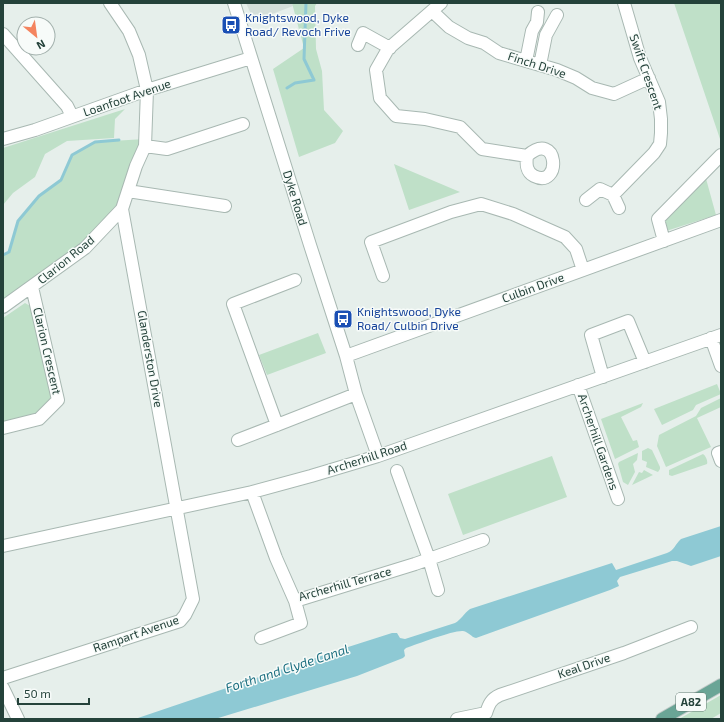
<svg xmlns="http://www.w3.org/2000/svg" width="724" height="722" viewBox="0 0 724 722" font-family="'Exo 2',sans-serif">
<rect width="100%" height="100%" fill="#e6efeb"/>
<path fill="#d4dfda" d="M 246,3 L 292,3 L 293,6 L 254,21 Z"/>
<path fill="#bfe0c8" d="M 292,3 L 317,3 L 315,6 L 316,49 L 322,71 L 324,110 L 343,131 L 335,143 L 299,157 L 273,69 L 304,48 Z
M 674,3 L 721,3 L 720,139 L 718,133 Z
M 125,109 L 115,119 L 114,138 L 67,141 L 45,154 L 35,177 L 13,193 L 3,205 L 3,148 Z
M 145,139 L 122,209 L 85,248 L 3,307 L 3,255 L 9,252 L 18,221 L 39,196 L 61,180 L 72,155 L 95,142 Z
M 394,164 L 460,192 L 409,210 Z
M 705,175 L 716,215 L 663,232 L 661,220 Z
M 25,303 L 32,307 L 52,402 L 39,416 L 3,424 L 3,318 Z
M 318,333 L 326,353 L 267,375 L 259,355 Z
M 717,384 L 721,394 L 696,405 L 693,410 L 662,425 L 654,409 Z
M 721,398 L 721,407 L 697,418 L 711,447 L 666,467 L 657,446 L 659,435 L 696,416 L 701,408 Z
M 643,403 L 641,407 L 621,417 L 633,441 L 637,440 L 639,447 L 615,459 L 601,419 Z
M 648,448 L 652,450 L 660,467 L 660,469 L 658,472 L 646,467 L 647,462 L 642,460 L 642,451 Z
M 638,453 L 637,460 L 633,464 L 635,472 L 628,485 L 623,482 L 618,464 L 619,462 Z
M 703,454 C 706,456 708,461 707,464 L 672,476 L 669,475 L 669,470 Z
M 552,456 L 567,497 L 463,535 L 448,494 Z
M 644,470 L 653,475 L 632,485 L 639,472 L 642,473 Z
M 721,695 L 721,713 L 711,719 L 679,719 Z"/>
<path fill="#8ec9d4" d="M 721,526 L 721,556 L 691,566 L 677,561 L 672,561 L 620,577 L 617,581 L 619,586 L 610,590 L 476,638 C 471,637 469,632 463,631 C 454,630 417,644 406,648 L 404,650 L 405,656 L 403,658 L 357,676 L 215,719 L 135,719 L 345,648 L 392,633 L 397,633 L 400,638 L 405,639 L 455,623 C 461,620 464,613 470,609 L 612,563 L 616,570 L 667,553 C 675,550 675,544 681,539 Z"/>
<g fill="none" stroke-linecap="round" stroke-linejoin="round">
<path stroke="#8ec9d4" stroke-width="3" d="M 287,88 L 295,83 L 314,80 L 304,59 L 306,3
M 3,255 L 9,252 L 18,221 L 39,196 L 61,180 L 72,155 L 95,142 L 119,140"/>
<g stroke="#a8b8b2" stroke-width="14">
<path id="minor" d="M 234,3 L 310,245 L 346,356 L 356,394 L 378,456
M 441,3 L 388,49 L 376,70 L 380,98 L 396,116 L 425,119 L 460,127 L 482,149 L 527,156 C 559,128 562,190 534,176 C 526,172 526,164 527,156
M 432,11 L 449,27 L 468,38 L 484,43 L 499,53 L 557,70 L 576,78 L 592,88 L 614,94 L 649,78
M 3,34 L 67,106 L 72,116
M 358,45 L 363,33 L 390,48
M 526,61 L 532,31 L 537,22 L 538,12
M 540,65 L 546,35 L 557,15
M 3,139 L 35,130 L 147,90 L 251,58
M 145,146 L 167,149 L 243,124
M 128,191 L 225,206
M 613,195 L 654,153 L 660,144 L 661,133 L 661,119 L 659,102 L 640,58 L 624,3
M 586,200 L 600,189 L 613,195 L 619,208
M 664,241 L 658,219 L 721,155
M 383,276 L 371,242 L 451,212 L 481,204 L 513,214 L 565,237 L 576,249 L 583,270
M 295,280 L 233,304 L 277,425 L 356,394
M 3,307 L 85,248 L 122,209 L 136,166 L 145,146 L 147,90 L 139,55 L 129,31 L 110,3
M 711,338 L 721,366
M 346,356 L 721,220
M 603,377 L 591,335 L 628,321 L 645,362
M 578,385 L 618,499
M 3,428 L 39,419 L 58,400 L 32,287
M 238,440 L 277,425
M 721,452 L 718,453 L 721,461
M 397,471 L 429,559 L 438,590
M 252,492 L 276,558 L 295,601 L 415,564 L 483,540
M 3,546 L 252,492 L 311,476 L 378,456 L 721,335
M 261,638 L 301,623 L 295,601
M 3,678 L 180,621 L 185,615 L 193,599 L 122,209
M 3,688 L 18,719
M 486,713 C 489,704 491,699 500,695 L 624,653 L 691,627
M 457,719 L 486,713"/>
</g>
<g stroke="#c2cac8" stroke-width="14">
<path id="major" d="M 662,719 L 721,685"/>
</g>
<use href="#minor" stroke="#fff" stroke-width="12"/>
<use href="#major" stroke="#6aa596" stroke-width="12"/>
</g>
<defs>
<g id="bus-square" transform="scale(1)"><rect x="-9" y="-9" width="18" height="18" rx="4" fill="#1a4fb4" stroke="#f7fbf9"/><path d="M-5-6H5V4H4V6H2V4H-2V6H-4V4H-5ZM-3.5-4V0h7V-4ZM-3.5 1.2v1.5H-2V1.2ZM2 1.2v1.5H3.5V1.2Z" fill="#fff"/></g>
</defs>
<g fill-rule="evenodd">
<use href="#bus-square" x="231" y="25"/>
<use href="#bus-square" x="343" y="319"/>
</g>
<g text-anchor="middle" stroke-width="3" stroke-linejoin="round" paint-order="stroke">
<rect fill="#f7fbf9" stroke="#637a73" stroke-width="1" x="676" y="693" width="30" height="18" rx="3"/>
<g font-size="11" font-weight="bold" fill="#24423a">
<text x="691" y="706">A82</text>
</g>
<g font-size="12" fill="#164399" stroke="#f7fbf9" text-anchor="start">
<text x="245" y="22">Knightswood, Dyke<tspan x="245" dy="14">Road/ Revoch Frive</tspan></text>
<text x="357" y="316">Knightswood, Dyke<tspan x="357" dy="14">Road/ Culbin Drive</tspan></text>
</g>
<g font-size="12" fill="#24423a" stroke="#f7fbf9">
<text transform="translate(537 65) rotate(18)" y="4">Finch Drive</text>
<text transform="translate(646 72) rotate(71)" y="4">Swift Crescent</text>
<text transform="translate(127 98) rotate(-19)" y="4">Loanfoot Avenue</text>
<text transform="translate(295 198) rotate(73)" y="4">Dyke Road</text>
<text transform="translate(66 260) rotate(-39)" y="4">Clarion Road</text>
<text transform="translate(533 288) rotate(-20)" y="4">Culbin Drive</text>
<text transform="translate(47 351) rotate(77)" y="4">Clarion Crescent</text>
<text transform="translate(150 359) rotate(80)" y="4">Glanderston Drive</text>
<text transform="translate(598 442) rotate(71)" y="4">Archerhill Gardens</text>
<text transform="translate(367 458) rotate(-18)" y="4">Archerhill Road</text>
<text transform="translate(345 584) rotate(-16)" y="4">Archerhill Terrace</text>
<text transform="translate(136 634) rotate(-19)" y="4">Rampart Avenue</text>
<text transform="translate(584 666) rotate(-19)" y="4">Keal Drive</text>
</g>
<g font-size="13" font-style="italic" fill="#1c6f80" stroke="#f7fbf9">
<text transform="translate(287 668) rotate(-18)" y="5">Forth and Clyde Canal</text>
</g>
</g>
<rect width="724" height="722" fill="none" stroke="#24423a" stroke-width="8"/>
<g transform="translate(36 36) rotate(151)"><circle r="19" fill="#f7fbf9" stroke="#a3b1ad"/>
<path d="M0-3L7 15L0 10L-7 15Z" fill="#f4845f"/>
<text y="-6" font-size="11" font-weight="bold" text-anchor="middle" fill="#24423a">N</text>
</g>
<path d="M18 698v6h71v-6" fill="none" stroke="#24423a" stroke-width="2"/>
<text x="24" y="698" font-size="12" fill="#24423a" stroke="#f7fbf9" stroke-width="3" paint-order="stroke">50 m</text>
</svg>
